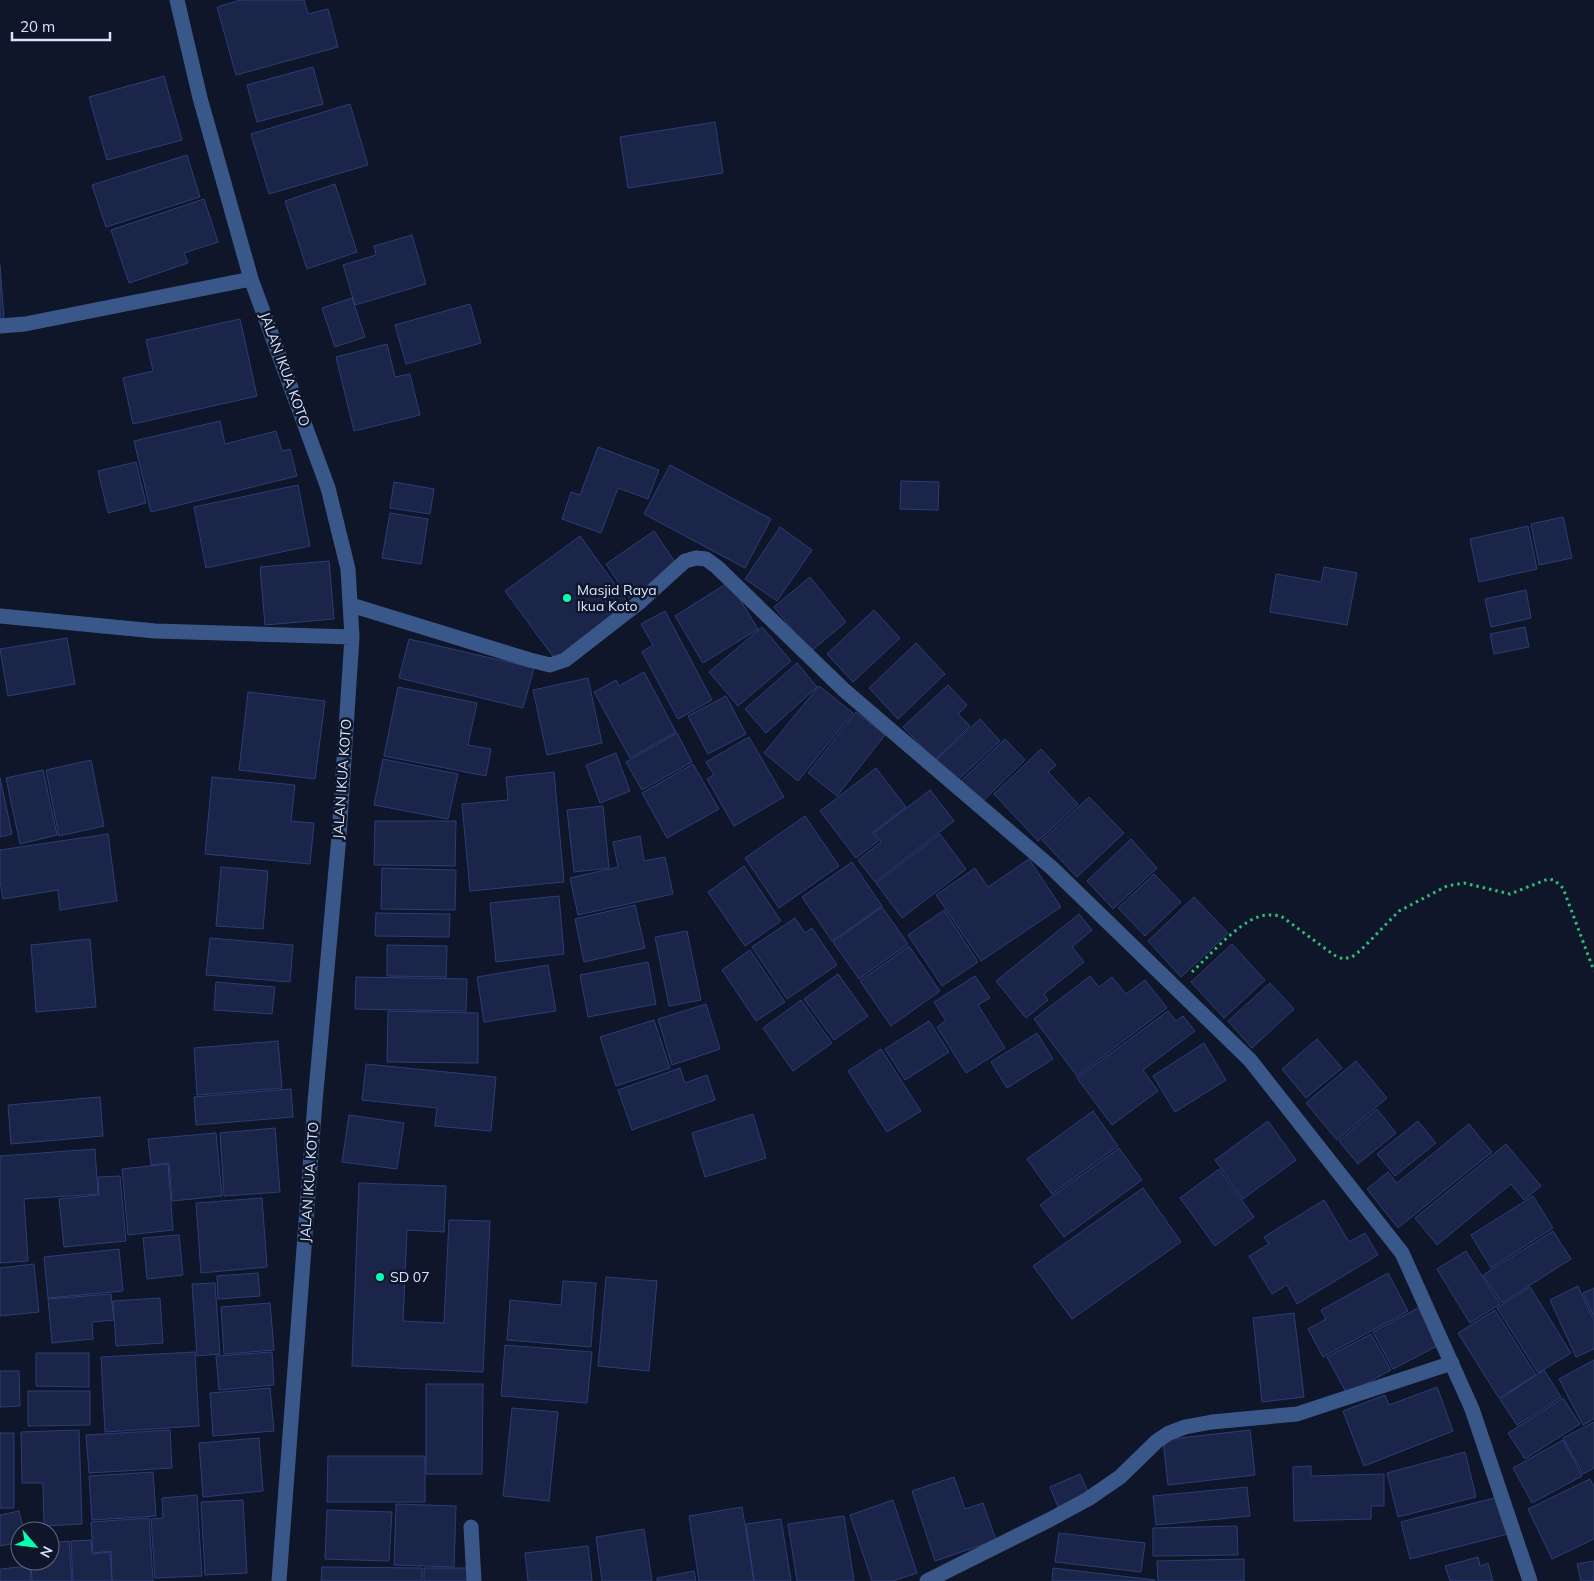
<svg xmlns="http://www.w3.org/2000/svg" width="1594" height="1581" viewBox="0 0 1594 1581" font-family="Mulish,sans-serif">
<rect width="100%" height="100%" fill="#0f1629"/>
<path fill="#1b254a" stroke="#2c3d77" d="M 241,0 L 304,0 L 308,14 L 328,9 L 338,47 L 236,75 L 217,7 Z
M 313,67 L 323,104 L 257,122 L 247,85 Z
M 164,76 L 182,140 L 107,160 L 89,97 Z
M 350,104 L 368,165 L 269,194 L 251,134 Z
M 715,122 L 723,173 L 628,188 L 620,137 Z
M 187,155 L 200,197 L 106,227 L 92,185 Z
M 335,184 L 357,252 L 307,269 L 285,201 Z
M 204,199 L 218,242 L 184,253 L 188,263 L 129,283 L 111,230 Z
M 412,235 L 426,284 L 355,305 L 343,265 L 376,255 L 374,246 Z
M 0,265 L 4,318 L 0,319 Z
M 352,298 L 365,337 L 335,347 L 322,308 Z
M 470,304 L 481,343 L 406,364 L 395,325 Z
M 240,319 L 257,396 L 133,424 L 123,378 L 153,371 L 146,340 Z
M 387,344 L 395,377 L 410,374 L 420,415 L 354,431 L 336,357 Z
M 220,421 L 225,444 L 276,431 L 282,451 L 290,449 L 297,476 L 151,512 L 134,441 Z
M 598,447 L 659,470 L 648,499 L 618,488 L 601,533 L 562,519 L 571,492 L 580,495 Z
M 136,462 L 146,503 L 108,513 L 98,471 Z
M 670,465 L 771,519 L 745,568 L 644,514 Z
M 901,481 L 939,482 L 938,510 L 900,509 Z
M 394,482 L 434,489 L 430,514 L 390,508 Z
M 298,485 L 310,546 L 206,568 L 194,507 Z
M 390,513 L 428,519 L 421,564 L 382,558 Z
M 1563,517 L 1572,558 L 1539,565 L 1531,524 Z
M 1528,526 L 1537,569 L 1479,582 L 1470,539 Z
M 780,527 L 812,550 L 777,601 L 745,579 Z
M 654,531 L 677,565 L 629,598 L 606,564 Z
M 580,536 L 629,604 L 555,659 L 505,591 Z
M 329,561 L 334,619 L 265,625 L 260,567 Z
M 1324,567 L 1357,573 L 1347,625 L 1270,612 L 1276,574 L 1321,582 Z
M 810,577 L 846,622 L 810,652 L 774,607 Z
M 729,582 L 758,629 L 703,663 L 675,616 Z
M 1526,590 L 1531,618 L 1491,627 L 1485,599 Z
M 874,610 L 900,638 L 853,682 L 827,654 Z
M 665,611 L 712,700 L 678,719 L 642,652 L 653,645 L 641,624 Z
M 762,627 L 791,661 L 738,706 L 709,672 Z
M 1525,627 L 1529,647 L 1494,654 L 1490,634 Z
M 67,638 L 75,684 L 8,696 L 0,649 Z
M 409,639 L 534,668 L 523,708 L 399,678 Z
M 916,643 L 945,674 L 898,719 L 869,688 Z
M 797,663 L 817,687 L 766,733 L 745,709 Z
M 644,672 L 676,732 L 630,758 L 594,692 L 616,680 L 619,686 Z
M 588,678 L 602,743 L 547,755 L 533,690 Z
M 948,685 L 967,705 L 958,714 L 970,726 L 935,760 L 903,727 Z
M 819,686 L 853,713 L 798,781 L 764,753 Z
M 398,687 L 477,703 L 468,745 L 491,749 L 486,776 L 384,756 Z
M 248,692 L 325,701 L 315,779 L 239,770 Z
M 726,696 L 746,734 L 708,754 L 688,716 Z
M 856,712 L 885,735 L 837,796 L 808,773 Z
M 980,719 L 1000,741 L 957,781 L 936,760 Z
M 677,733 L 692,762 L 642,790 L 626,762 Z
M 749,737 L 784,797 L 734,826 L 707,779 L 714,775 L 706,762 Z
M 1005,739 L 1025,760 L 980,804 L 960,782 Z
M 1041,749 L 1056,765 L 1048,772 L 1078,804 L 1038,841 L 994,794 Z
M 616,753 L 630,791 L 600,803 L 586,765 Z
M 383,759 L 458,774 L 448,819 L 374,805 Z
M 91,760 L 104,826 L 59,836 L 46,770 Z
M 693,764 L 719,809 L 667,838 L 642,793 Z
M 876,768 L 906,807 L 872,833 L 878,841 L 856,858 L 820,811 Z
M 43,770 L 57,835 L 20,844 L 6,778 Z
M 554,772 L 564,882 L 470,891 L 462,804 L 508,800 L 506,777 Z
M 212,777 L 295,785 L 291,821 L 314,823 L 310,864 L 205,854 Z
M 0,778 L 12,834 L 0,837 Z
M 930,790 L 954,821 L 875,882 L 858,860 L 881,842 L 874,833 Z
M 1089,797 L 1124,833 L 1077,877 L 1042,840 Z
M 603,806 L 609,868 L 574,872 L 567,810 Z
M 805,816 L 839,866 L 779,908 L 745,858 Z
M 375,821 L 456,821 L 455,866 L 374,865 Z
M 108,834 L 117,901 L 60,910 L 58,890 L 3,899 L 0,881 L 0,850 Z
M 940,834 L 966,869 L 902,918 L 876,883 Z
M 640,836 L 644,861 L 665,857 L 673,894 L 578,915 L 570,878 L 618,867 L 613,842 Z
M 1131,839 L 1157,868 L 1113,909 L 1087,881 Z
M 1029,859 L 1061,907 L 981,961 L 936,895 L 975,868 L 988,887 Z
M 852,862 L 882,906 L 832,941 L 802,897 Z
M 744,866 L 781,921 L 745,946 L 708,892 Z
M 221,867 L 268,871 L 263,929 L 216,926 Z
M 382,868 L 456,870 L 455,910 L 381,909 Z
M 1154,874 L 1181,902 L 1145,936 L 1118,908 Z
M 559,896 L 564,954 L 496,962 L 490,903 Z
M 1194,897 L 1228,933 L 1181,977 L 1148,941 Z
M 635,905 L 645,948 L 584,962 L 575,919 Z
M 882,907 L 908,944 L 859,979 L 833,942 Z
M 944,910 L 978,962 L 942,986 L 908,935 Z
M 376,913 L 450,914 L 449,937 L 375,936 Z
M 1079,914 L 1092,930 L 1072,947 L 1084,962 L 1044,994 L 1048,1000 L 1026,1018 L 996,981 Z
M 795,918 L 805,933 L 812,928 L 837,965 L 787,999 L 752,947 Z
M 687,931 L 701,1000 L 669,1006 L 655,937 Z
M 210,938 L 293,945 L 290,982 L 206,975 Z
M 90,939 L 96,1007 L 36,1012 L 31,945 Z
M 1232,944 L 1265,980 L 1224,1018 L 1191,982 Z
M 387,945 L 447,946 L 446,977 L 387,976 Z
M 909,946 L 940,991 L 891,1026 L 860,981 Z
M 750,950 L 785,1002 L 756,1021 L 722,970 Z
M 648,962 L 656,1004 L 588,1017 L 580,975 Z
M 548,965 L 556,1011 L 484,1022 L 477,977 Z
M 838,974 L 868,1016 L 834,1040 L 804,999 Z
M 975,976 L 990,998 L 978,1005 L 1005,1048 L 966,1073 L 937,1027 L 946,1021 L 934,1002 Z
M 1090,976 L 1099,987 L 1112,977 L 1126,994 L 1145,980 L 1167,1008 L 1077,1076 L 1034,1019 Z
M 356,977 L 467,979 L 466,1011 L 355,1009 Z
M 216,982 L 275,987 L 272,1014 L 214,1010 Z
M 1270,983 L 1294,1009 L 1252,1048 L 1228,1021 Z
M 801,1000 L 832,1043 L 793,1071 L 763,1028 Z
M 706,1004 L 720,1049 L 672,1065 L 658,1019 Z
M 388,1011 L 478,1013 L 478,1063 L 387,1062 Z
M 1168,1011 L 1176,1021 L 1183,1016 L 1195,1031 L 1143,1070 L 1158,1091 L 1112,1125 L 1077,1078 Z
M 654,1020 L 670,1068 L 616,1086 L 600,1037 Z
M 929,1021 L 949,1052 L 905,1080 L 885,1049 Z
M 1037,1033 L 1053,1059 L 1007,1088 L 991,1062 Z
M 1317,1039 L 1342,1068 L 1306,1098 L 1282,1069 Z
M 278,1041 L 282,1088 L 197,1095 L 194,1048 Z
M 1204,1043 L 1226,1080 L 1175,1112 L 1153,1076 Z
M 881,1049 L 921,1111 L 887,1132 L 848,1071 Z
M 1356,1061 L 1387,1098 L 1337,1140 L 1306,1103 Z
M 366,1064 L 496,1077 L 491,1131 L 435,1126 L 437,1108 L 362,1100 Z
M 680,1068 L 685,1083 L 707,1075 L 715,1100 L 632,1130 L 618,1090 Z
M 291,1089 L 293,1117 L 196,1125 L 194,1097 Z
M 100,1097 L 103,1136 L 11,1144 L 8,1105 Z
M 1377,1109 L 1396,1133 L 1358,1164 L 1339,1141 Z
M 1093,1111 L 1118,1146 L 1052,1194 L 1027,1159 Z
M 753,1114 L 766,1158 L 705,1177 L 692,1133 Z
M 349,1115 L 404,1123 L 397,1169 L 342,1162 Z
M 1268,1121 L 1296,1160 L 1243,1199 L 1215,1160 Z
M 1418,1121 L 1436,1143 L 1395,1176 L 1377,1154 Z
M 1469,1124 L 1492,1152 L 1398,1228 L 1367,1189 L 1388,1172 L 1397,1183 Z
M 275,1128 L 280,1192 L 224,1196 L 220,1133 Z
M 216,1133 L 222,1196 L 172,1201 L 169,1163 L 151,1165 L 148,1139 Z
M 1506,1144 L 1541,1186 L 1524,1200 L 1511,1184 L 1437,1245 L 1415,1218 Z
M 1119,1148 L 1142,1180 L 1064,1237 L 1040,1205 Z
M 95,1149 L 98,1194 L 24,1199 L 28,1261 L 0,1263 L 0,1156 Z
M 168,1164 L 173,1230 L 128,1235 L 122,1169 Z
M 1219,1169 L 1254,1217 L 1215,1246 L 1180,1198 Z
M 120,1176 L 126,1241 L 64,1247 L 59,1199 L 99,1195 L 98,1177 Z
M 359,1183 L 446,1186 L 444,1232 L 407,1230 L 403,1321 L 444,1323 L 449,1220 L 490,1221 L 483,1372 L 352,1366 Z
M 1143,1188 L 1181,1242 L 1072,1319 L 1033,1266 Z
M 1533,1196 L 1553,1228 L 1491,1268 L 1471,1235 Z
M 262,1198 L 267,1267 L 201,1273 L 196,1203 Z
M 1324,1200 L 1349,1242 L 1365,1233 L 1378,1255 L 1297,1304 L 1287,1285 L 1272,1294 L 1249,1256 L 1269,1244 L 1264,1237 Z
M 1553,1231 L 1571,1259 L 1502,1303 L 1483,1275 Z
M 179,1235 L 183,1275 L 147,1279 L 143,1238 Z
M 119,1249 L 123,1291 L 48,1298 L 44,1257 Z
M 1466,1251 L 1500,1304 L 1470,1323 L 1437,1269 Z
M 34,1264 L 39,1312 L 0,1316 L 0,1268 Z
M 258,1273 L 260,1296 L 218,1299 L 217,1276 Z
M 1388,1273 L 1408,1311 L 1323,1357 L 1308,1329 L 1326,1319 L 1321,1310 Z
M 606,1277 L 657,1281 L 649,1371 L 598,1366 Z
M 563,1281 L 596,1283 L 591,1347 L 507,1340 L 510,1300 L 561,1305 Z
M 215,1283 L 220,1354 L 197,1356 L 192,1284 Z
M 1578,1286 L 1594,1321 L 1594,1349 L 1576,1357 L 1550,1300 Z
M 1530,1287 L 1571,1353 L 1538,1373 L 1497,1308 Z
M 1594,1288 L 1594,1317 L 1583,1293 Z
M 111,1294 L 114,1320 L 92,1322 L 93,1339 L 52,1343 L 48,1299 Z
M 160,1298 L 163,1343 L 116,1346 L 113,1301 Z
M 270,1303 L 274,1350 L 224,1354 L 221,1307 Z
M 1420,1307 L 1439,1345 L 1393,1369 L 1373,1332 Z
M 1495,1310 L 1536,1375 L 1499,1398 L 1458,1333 Z
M 1294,1313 L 1304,1397 L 1262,1402 L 1253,1318 Z
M 1371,1334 L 1391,1370 L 1347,1394 L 1327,1357 Z
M 505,1345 L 592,1352 L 587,1403 L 501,1396 Z
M 195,1352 L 199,1426 L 105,1432 L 101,1357 Z
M 272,1352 L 274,1385 L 219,1390 L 216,1356 Z
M 36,1353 L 89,1353 L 89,1387 L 36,1386 Z
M 1594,1360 L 1594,1419 L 1583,1425 L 1559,1379 Z
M 1544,1370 L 1561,1397 L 1517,1425 L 1500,1399 Z
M 0,1371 L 19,1371 L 20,1406 L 0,1407 Z
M 426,1384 L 483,1384 L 482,1474 L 426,1474 Z
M 1437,1387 L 1453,1431 L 1364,1466 L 1343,1411 L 1385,1395 L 1389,1405 Z
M 270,1388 L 274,1431 L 213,1436 L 210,1393 Z
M 28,1391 L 90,1391 L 90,1425 L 28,1426 Z
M 1563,1398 L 1580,1424 L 1525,1459 L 1508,1433 Z
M 512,1408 L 558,1412 L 549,1501 L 503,1496 Z
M 1594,1422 L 1594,1468 L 1583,1474 L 1563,1438 Z
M 79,1430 L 82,1524 L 44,1526 L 43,1483 L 22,1483 L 21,1432 Z
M 170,1430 L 172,1468 L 89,1473 L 86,1435 Z
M 1250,1430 L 1255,1475 L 1168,1485 L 1163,1440 Z
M 0,1433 L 14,1433 L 14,1508 L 0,1508 Z
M 259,1438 L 263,1491 L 203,1497 L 199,1443 Z
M 1563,1440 L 1582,1476 L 1532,1503 L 1513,1468 Z
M 1465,1452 L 1476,1497 L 1398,1517 L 1387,1473 Z
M 328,1456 L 425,1456 L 425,1502 L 327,1502 Z
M 1311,1466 L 1311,1476 L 1384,1474 L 1384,1506 L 1371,1506 L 1371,1519 L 1294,1521 L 1293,1467 Z
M 153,1472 L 156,1516 L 92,1520 L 89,1476 Z
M 1080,1474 L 1089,1494 L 1058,1507 L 1050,1487 Z
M 954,1477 L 965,1509 L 983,1503 L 996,1540 L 935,1561 L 912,1491 Z
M 1590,1479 L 1594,1487 L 1594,1539 L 1552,1559 L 1528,1509 Z
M 1247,1487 L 1250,1516 L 1156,1525 L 1153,1496 Z
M 197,1495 L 202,1576 L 155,1578 L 151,1519 L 163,1518 L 162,1498 Z
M 1498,1497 L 1508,1534 L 1410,1559 L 1401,1522 Z
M 243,1500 L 247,1573 L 205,1575 L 201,1502 Z
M 893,1500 L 917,1573 L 893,1581 L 872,1581 L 850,1515 Z
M 396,1504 L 456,1506 L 454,1567 L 394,1565 Z
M 742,1507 L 754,1581 L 699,1581 L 689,1516 Z
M 327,1510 L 392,1512 L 389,1561 L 325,1559 Z
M 19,1511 L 24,1531 L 20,1531 L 20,1542 L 0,1546 L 0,1515 Z
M 844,1516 L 854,1581 L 797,1581 L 788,1524 Z
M 149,1518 L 153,1581 L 112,1581 L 111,1551 L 93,1553 L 91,1522 Z
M 781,1519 L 791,1581 L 754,1581 L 746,1524 Z
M 1237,1526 L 1238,1555 L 1153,1556 L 1153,1528 Z
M 644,1529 L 652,1581 L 602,1581 L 596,1537 Z
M 1059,1533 L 1145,1543 L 1141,1572 L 1055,1562 Z
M 91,1540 L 92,1554 L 110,1552 L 112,1581 L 73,1581 L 71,1541 Z
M 69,1541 L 72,1581 L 32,1581 L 31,1561 L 50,1561 L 50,1543 Z
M 588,1546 L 592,1581 L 528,1581 L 525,1553 Z
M 1478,1557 L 1480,1566 L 1488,1563 L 1493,1581 L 1450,1581 L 1445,1566 Z
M 1244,1559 L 1244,1581 L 1158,1581 L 1157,1561 Z
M 1594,1561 L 1594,1581 L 1581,1581 L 1577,1564 Z
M 30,1566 L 31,1581 L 0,1581 L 0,1569 Z
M 322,1567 L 422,1568 L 422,1581 L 321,1581 Z
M 424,1568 L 468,1568 L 467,1581 L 424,1581 Z
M 1053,1568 L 1155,1580 L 1155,1581 L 1052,1581 Z
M 694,1571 L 696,1581 L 657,1581 L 657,1578 Z"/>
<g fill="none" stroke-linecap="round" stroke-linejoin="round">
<path stroke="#2dbe78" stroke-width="3" stroke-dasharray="2.5 4" stroke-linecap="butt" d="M 1192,972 C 1209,956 1237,924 1258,917 C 1265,914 1273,915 1281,916 L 1334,955 L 1343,959 L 1352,957 L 1361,950 L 1399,911 L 1447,886 L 1464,883 L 1510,894 L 1548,879 L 1554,880 L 1563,888 L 1594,971"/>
<path stroke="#395889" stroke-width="15" d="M 177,0 L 200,98 L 251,279 L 328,488 L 348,569 L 352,637 L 339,836 L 315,1102 L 279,1581
M 0,326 L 25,324 L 251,279
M 351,605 L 530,660 L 550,665 L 565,660 L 641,601 L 685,561 L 696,558 L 706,559 L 717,567 L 844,690 L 1052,868 L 1250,1060 L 1402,1253 L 1472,1409 L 1530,1581
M 0,616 L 155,631 L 352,637
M 471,1527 L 474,1581
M 927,1581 L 1051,1519 L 1088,1499 L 1120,1477 L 1157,1441 L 1169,1433 L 1185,1427 L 1212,1422 L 1297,1414 L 1452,1363"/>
</g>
<g fill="#03ffaf" stroke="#0f1629" stroke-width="2">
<circle cx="567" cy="598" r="5"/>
<circle cx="380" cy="1277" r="5"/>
</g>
<g text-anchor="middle" stroke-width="5" stroke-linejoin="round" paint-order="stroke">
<g font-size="14" fill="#d7e3ff" stroke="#0f1629">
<text transform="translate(285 369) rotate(70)" y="5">JALAN IKUA KOTO</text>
<text transform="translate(342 779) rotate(-86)" y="5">JALAN IKUA KOTO</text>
<text transform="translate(309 1182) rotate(-86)" y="5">JALAN IKUA KOTO</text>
</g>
<g font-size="14" fill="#d7e3ff" stroke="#0f1629" text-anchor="start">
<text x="577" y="595">Masjid Raya<tspan x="577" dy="16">Ikua Koto</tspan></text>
<text x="390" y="1282">SD 07</text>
</g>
</g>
<g transform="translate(35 1546) rotate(118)"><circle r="24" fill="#0f1629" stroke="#5f687f"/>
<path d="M0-4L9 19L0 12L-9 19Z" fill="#03ffaf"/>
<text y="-8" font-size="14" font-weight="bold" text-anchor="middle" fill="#d7e3ff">N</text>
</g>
<path d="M12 32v8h98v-8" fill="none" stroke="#d7e3ff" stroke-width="2.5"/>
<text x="20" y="32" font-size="15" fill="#d7e3ff" stroke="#0f1629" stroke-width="4" paint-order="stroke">20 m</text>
</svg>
